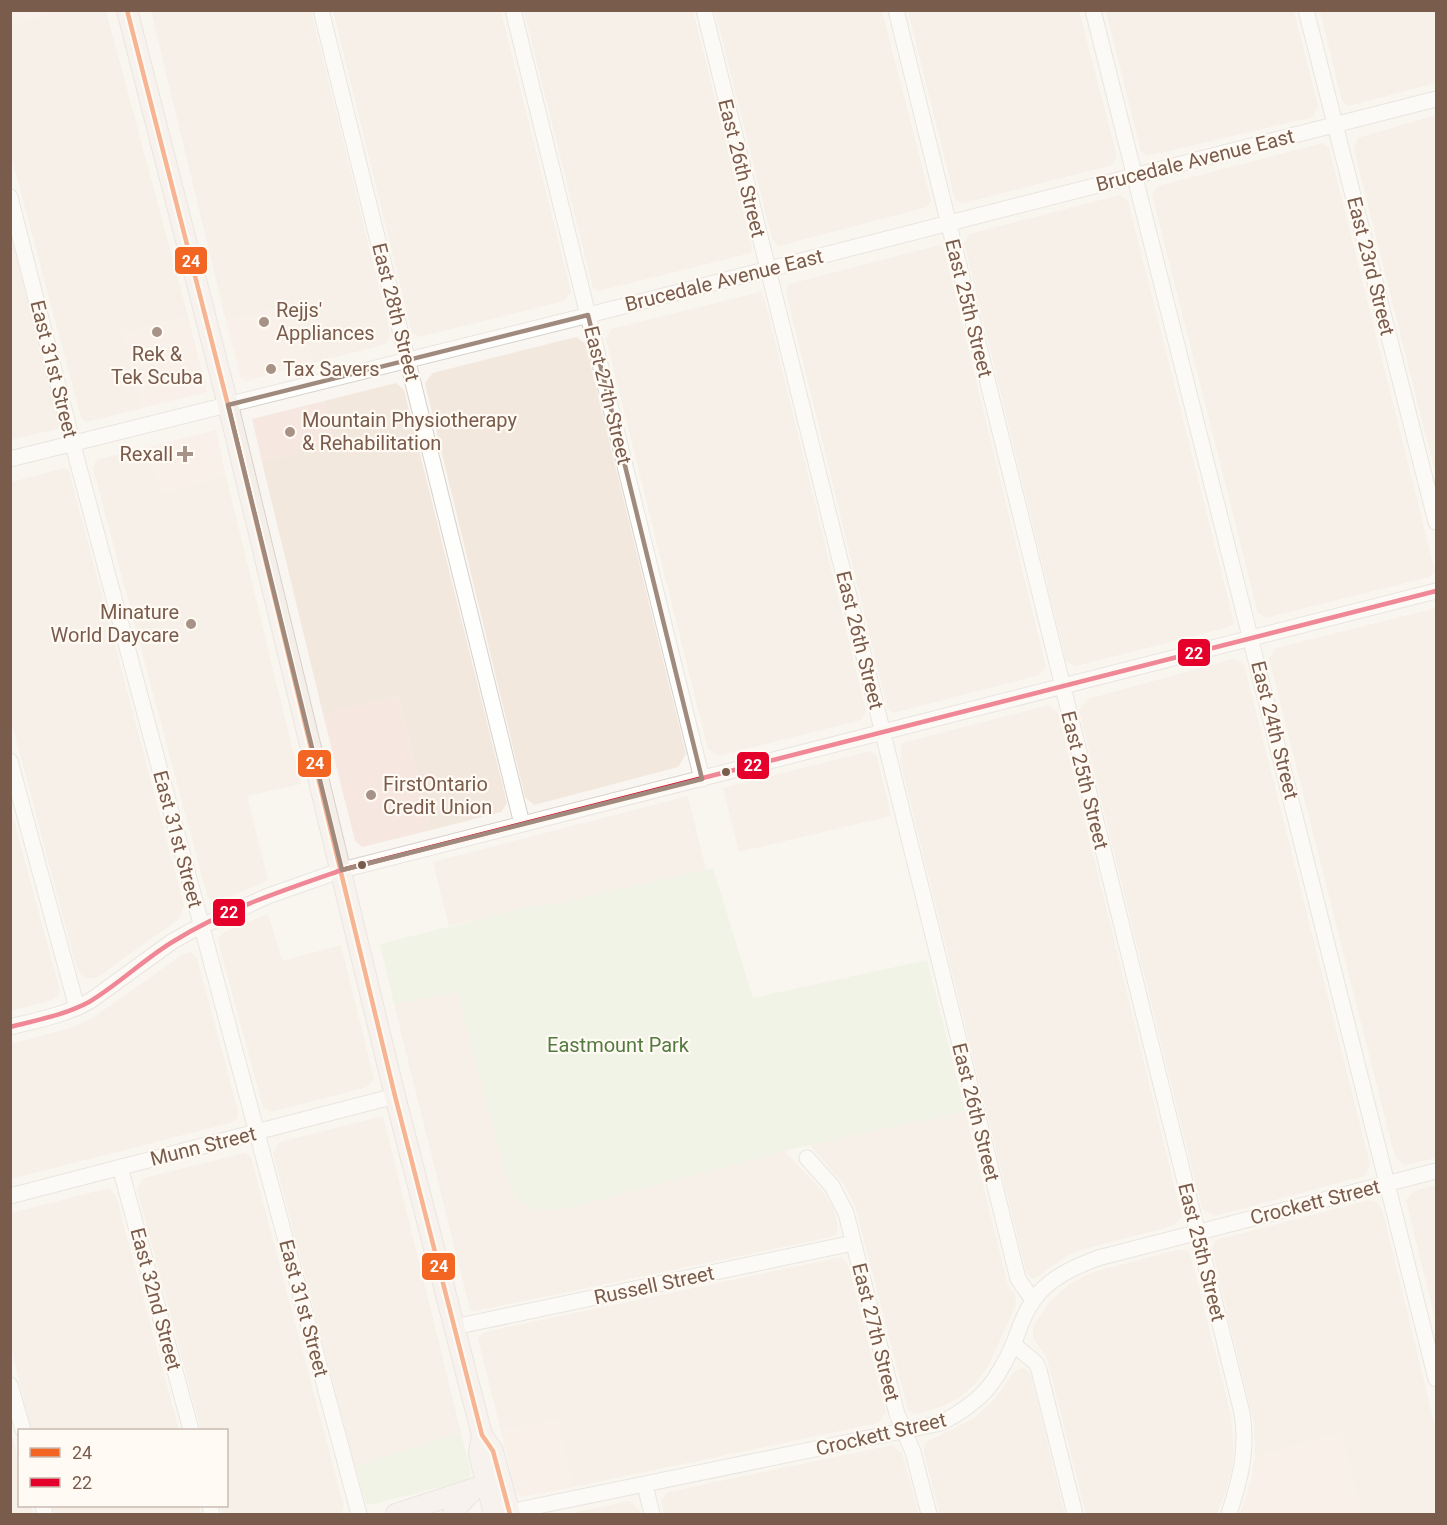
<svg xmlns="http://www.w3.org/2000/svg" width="1447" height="1525" viewBox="0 0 1447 1525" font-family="Roboto,sans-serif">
<rect width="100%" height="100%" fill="#f9f5f0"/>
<path fill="#f2e8de" d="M 61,11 L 106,11 L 188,316 L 123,333 L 142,408 L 86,422 L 81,418 L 11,155 L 10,25 Z
M 151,11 L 311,11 L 391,336 L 386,344 L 313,363 L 299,302 L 226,321 Z
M 333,11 L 501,11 L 571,292 L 564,301 L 419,337 L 412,333 Z
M 524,11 L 693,11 L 752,246 L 751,253 L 598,291 L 593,288 Z
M 715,11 L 882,11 L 931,201 L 927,207 L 779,246 L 772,239 Z
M 908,11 L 1079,11 L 1117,157 L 1112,165 L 964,203 L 955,200 Z
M 1106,11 L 1294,11 L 1318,106 L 1313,117 L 1147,156 L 1141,151 Z
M 1320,11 L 1436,11 L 1436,83 L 1348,106 L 1342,101 Z
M 1436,115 L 1436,476 L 1354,149 L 1358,138 Z
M 1323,143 L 1329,148 L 1435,571 L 1430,577 L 1266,618 L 1258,613 L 1152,194 L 1158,186 Z
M 1120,195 L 1128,201 L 1234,622 L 1229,627 L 1076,666 L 1066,661 L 964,243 L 969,234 Z
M 11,237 L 61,428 L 11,440 L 10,440 Z
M 940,245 L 944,249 L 1046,667 L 1039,675 L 893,713 L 887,707 L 786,292 L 789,284 Z
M 760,292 L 764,297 L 866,711 L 861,720 L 719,756 L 708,749 L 606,339 L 611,329 Z
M 576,337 L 585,343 L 686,754 L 678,767 L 534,805 L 525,797 L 425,383 L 433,373 Z
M 396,383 L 404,390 L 507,803 L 501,812 L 431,830 L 398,696 L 323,714 L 262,462 L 334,444 L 324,401 Z
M 148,447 L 162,493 L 226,476 L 301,784 L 247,796 L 268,880 L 217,902 L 211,901 L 207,896 L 93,468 L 96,460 Z
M 65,468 L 69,471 L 184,906 L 179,919 L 96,978 L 88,978 L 81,975 L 76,966 L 11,720 L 11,482 Z
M 1436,608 L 1436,1158 L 1405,1165 L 1395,1157 L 1269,658 L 1276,648 Z
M 1233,659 L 1244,664 L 1370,1164 L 1365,1176 L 1214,1216 L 1202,1209 L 1079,710 L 1088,699 Z
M 1049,705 L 1058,712 L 1182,1217 L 1172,1226 L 1084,1249 L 1067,1256 L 1034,1279 L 1029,1277 L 1026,1272 L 900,760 L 902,743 Z
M 870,751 L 877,756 L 891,816 L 739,852 L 723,788 Z
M 688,796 L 706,870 L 657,882 L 556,904 L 524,908 L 449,926 L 433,862 Z
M 10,806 L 59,987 L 59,995 L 52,1000 L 11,1011 Z
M 268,914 L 282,961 L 341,945 L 374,1079 L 367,1087 L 271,1112 L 263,1107 L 219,945 L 219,938 L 224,932 Z
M 191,952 L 197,958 L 238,1111 L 237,1119 L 230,1123 L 11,1179 L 11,1044 L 70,1028 L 91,1019 L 182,955 Z
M 457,991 L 507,1178 L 537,1210 L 568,1208 L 784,1151 L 821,1189 L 833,1208 L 837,1222 L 837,1233 L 831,1237 L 475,1311 L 470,1310 L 394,1004 Z
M 965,1111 L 1008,1286 L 1015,1294 L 1016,1305 L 988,1367 L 975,1384 L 960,1397 L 943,1406 L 917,1414 L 908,1410 L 855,1206 L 845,1186 L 810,1145 Z
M 379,1117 L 384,1119 L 461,1433 L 355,1466 L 273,1153 L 280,1142 Z
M 245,1153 L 251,1157 L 344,1507 L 341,1514 L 223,1514 L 220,1506 L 226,1506 L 226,1430 L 201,1430 L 137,1189 L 144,1178 Z
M 1436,1185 L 1436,1323 L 1406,1200 L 1414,1191 Z
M 109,1188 L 116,1196 L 179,1430 L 31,1430 L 11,1347 L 11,1213 Z
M 1370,1200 L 1377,1202 L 1382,1209 L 1436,1430 L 1436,1514 L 1362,1514 L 1341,1433 L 1255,1456 L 1254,1424 L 1212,1249 L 1216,1240 Z
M 1177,1250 L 1187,1250 L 1192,1260 L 1231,1416 L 1234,1449 L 1232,1468 L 1226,1491 L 1217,1514 L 1086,1514 L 1047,1358 L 1033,1338 L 1033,1327 L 1050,1301 L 1070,1284 L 1090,1273 Z
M 841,1257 L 848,1264 L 886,1412 L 878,1423 L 573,1487 L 557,1419 L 501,1431 L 478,1339 L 484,1332 Z
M 1025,1368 L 1031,1376 L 1065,1514 L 940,1514 L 924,1453 L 925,1443 L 973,1419 L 993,1401 L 1016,1370 Z
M 10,1428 L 19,1462 L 20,1506 L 31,1506 L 34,1514 L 11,1514 Z
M 892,1445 L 902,1454 L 919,1514 L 664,1514 L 661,1501 L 668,1492 Z
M 630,1501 L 639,1510 L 640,1514 L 576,1514 L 576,1512 Z
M 52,1506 L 199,1506 L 201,1514 L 55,1514 Z"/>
<path fill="#f6e8e1" d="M 11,10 L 61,10 L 61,11 L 11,25 Z
M 299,302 L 313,363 L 246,381 L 241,378 L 226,321 Z
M 188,316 L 207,392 L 142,408 L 123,333 Z
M 324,401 L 335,444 L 262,462 L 252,419 Z
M 216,430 L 226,476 L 161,494 L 148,447 Z
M 398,696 L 431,830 L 362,847 L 355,841 L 323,714 Z
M 557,1419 L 573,1487 L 522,1497 L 516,1493 L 501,1431 Z
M 1341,1433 L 1362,1514 L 1240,1514 L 1252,1477 L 1255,1456 Z"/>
<path fill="#e7f0db" d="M 713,868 L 753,998 L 927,960 L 965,1111 L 792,1149 L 568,1208 L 537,1210 L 514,1198 L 507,1178 L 457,992 L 394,1004 L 380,944 L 524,908 L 556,904 Z
M 461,1433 L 471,1473 L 468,1480 L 370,1505 L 366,1503 L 355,1466 Z"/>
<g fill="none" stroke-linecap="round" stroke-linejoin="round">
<g stroke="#d7d1cb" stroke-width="17">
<path id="minor" d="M 321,10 L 522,824
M 513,10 L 702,779
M 704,10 L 1018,1279 L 1033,1300
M 896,10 L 1242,1413 C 1248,1450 1240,1480 1229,1514
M 1093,10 L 1436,1379
M 1306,10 L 1436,522
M 10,197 L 77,460 L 359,1514
M 10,459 L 577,318 L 1436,99
M 10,761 L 77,1008
M 10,1027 C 38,1020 65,1015 90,1001 L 173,941 L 191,931 L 268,896 L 342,870 L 1436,591
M 807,1158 L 832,1186 L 846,1213 L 897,1414 L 913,1452 L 929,1514
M 120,1167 L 191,1430
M 10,1196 L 395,1096
M 454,1327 L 853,1243
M 1013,1344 L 1036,1363 L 1039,1370 L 1075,1514
M 10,1385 L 23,1430
M 645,1485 L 652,1514
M 43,1506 L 45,1514
M 210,1506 L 212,1514
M 509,1512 L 941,1423 C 981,1402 996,1384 1014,1343 C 1019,1329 1024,1313 1033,1301 C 1047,1279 1074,1267 1098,1258 L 1436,1171"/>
</g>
<g stroke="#dad1cc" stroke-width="22">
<path id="major" d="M 127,10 L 228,405 L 395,1096 L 482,1435 L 493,1451 L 510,1514
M 482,1435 L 479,1454 L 494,1514
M 396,1514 L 475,1488
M 453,1514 L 460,1504 L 474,1489"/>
</g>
<use href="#minor" stroke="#fefefd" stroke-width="15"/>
<use href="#major" stroke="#f3eee8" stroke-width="20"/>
<g stroke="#fffaf3" stroke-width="9">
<path id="bus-1" d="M 127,10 L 228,405 L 395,1096 L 482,1435 L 493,1451 L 510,1514"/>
</g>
<g stroke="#fffaf3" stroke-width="9">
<path id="bus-2" d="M 10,1027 C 37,1020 65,1015 89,1002 C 119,984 144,959 174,941 C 223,910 287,889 342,870 L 1436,591"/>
</g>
<use href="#bus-1" stroke="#f26522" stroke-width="4.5"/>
<use href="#bus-2" stroke="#e4002b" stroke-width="4.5"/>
</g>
<path d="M0 0H1447V1525H0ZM 588,315 L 702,779 L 342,870 L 228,405 Z" fill="#f9f5f0" fill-opacity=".55" fill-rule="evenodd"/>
<path fill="none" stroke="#9f8a7d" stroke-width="4.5" stroke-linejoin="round" d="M 588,315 L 702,779 L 342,870 L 228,405 Z"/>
<g fill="#a69286" stroke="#fffaf3" stroke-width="2">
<circle cx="264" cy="322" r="6"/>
<circle cx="157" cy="332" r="6"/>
<circle cx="271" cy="369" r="6"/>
<circle cx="290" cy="432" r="6"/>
<path d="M182 445h6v6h6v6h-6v6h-6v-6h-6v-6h6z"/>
<circle cx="191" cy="624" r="6"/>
<circle cx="371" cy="795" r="6"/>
</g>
<g fill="#7a5c4d" stroke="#fffaf3" stroke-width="2">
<circle cx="726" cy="772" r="5"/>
<circle cx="362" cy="865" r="5"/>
</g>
<g text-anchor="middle" stroke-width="4.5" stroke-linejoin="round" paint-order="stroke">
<g font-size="20" fill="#7a5c4d" stroke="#fffaf3">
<text transform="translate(1195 160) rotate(-14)" y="7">Brucedale Avenue East</text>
<text transform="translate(742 168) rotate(76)" y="7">East 26th Street</text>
<text transform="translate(1371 266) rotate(76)" y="7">East 23rd Street</text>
<text transform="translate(724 280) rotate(-14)" y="7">Brucedale Avenue East</text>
<text transform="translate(969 308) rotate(76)" y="7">East 25th Street</text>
<text transform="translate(396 312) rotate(76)" y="7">East 28th Street</text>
<text transform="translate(54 369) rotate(76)" y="7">East 31st Street</text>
<text transform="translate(608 395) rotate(76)" y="7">East 27th Street</text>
<text transform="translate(860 640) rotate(76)" y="7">East 26th Street</text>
<text transform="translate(1275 730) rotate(76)" y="7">East 24th Street</text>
<text transform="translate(1085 780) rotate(76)" y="7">East 25th Street</text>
<text transform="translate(178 839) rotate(75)" y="7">East 31st Street</text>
<text transform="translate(976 1112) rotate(76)" y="7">East 26th Street</text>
<text transform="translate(203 1146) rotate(-14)" y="7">Munn Street</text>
<text transform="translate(1315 1202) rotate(-14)" y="7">Crockett Street</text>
<text transform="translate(1202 1252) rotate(76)" y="7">East 25th Street</text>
<text transform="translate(654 1285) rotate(-12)" y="7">Russell Street</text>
<text transform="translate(156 1299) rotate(75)" y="7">East 32nd Street</text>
<text transform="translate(304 1308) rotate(75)" y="7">East 31st Street</text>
<text transform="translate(876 1332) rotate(76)" y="7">East 27th Street</text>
<text transform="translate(881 1434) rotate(-13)" y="7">Crockett Street</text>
</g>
<g font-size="20" fill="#7a5c4d" stroke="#fffaf3" text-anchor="start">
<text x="276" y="317">Rejjs'<tspan x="276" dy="23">Appliances</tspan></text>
<text x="157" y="361" text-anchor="middle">Rek &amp;<tspan x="157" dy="23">Tek Scuba</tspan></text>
<text x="283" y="376">Tax Savers</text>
<text x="302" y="427">Mountain Physiotherapy<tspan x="302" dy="23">&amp; Rehabilitation</tspan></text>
<text x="173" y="461" text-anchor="end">Rexall</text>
<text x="179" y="619" text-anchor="end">Minature<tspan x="179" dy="23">World Daycare</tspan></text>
<text x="383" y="791">FirstOntario<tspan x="383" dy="23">Credit Union</tspan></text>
</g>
<g font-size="20" fill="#537a41" stroke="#fffaf3">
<text x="618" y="1052">Eastmount Park</text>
</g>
</g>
<g stroke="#fffaf3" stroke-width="2">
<rect x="174" y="246" width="34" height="29" rx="6" fill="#f26522"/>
<rect x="1177" y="638" width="34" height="29" rx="6" fill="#e4002b"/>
<rect x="297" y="749" width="35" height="29" rx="6" fill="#f26522"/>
<rect x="736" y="751" width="34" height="29" rx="6" fill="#e4002b"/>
<rect x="212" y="898" width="34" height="29" rx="6" fill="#e4002b"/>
<rect x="421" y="1252" width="35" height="29" rx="6" fill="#f26522"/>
</g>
<g font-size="16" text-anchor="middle" font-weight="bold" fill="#fff">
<text x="191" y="267">24</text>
<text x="1194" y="659">22</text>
<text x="315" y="769">24</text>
<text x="753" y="771">22</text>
<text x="229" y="918">22</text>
<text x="439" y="1272">24</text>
</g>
<rect width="1447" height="1525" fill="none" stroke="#7a5c4d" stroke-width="24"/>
<rect x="18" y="1429" width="210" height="78" fill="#fffaf3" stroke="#cabbb1" stroke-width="1.5"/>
<rect x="30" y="1448" width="30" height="9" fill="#f26522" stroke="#cabbb1" stroke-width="1.5"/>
<text x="72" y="1459" font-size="18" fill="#7a5c4d">24</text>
<rect x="30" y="1478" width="30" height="9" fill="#e4002b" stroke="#cabbb1" stroke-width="1.5"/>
<text x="72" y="1489" font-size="18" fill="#7a5c4d">22</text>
</svg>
